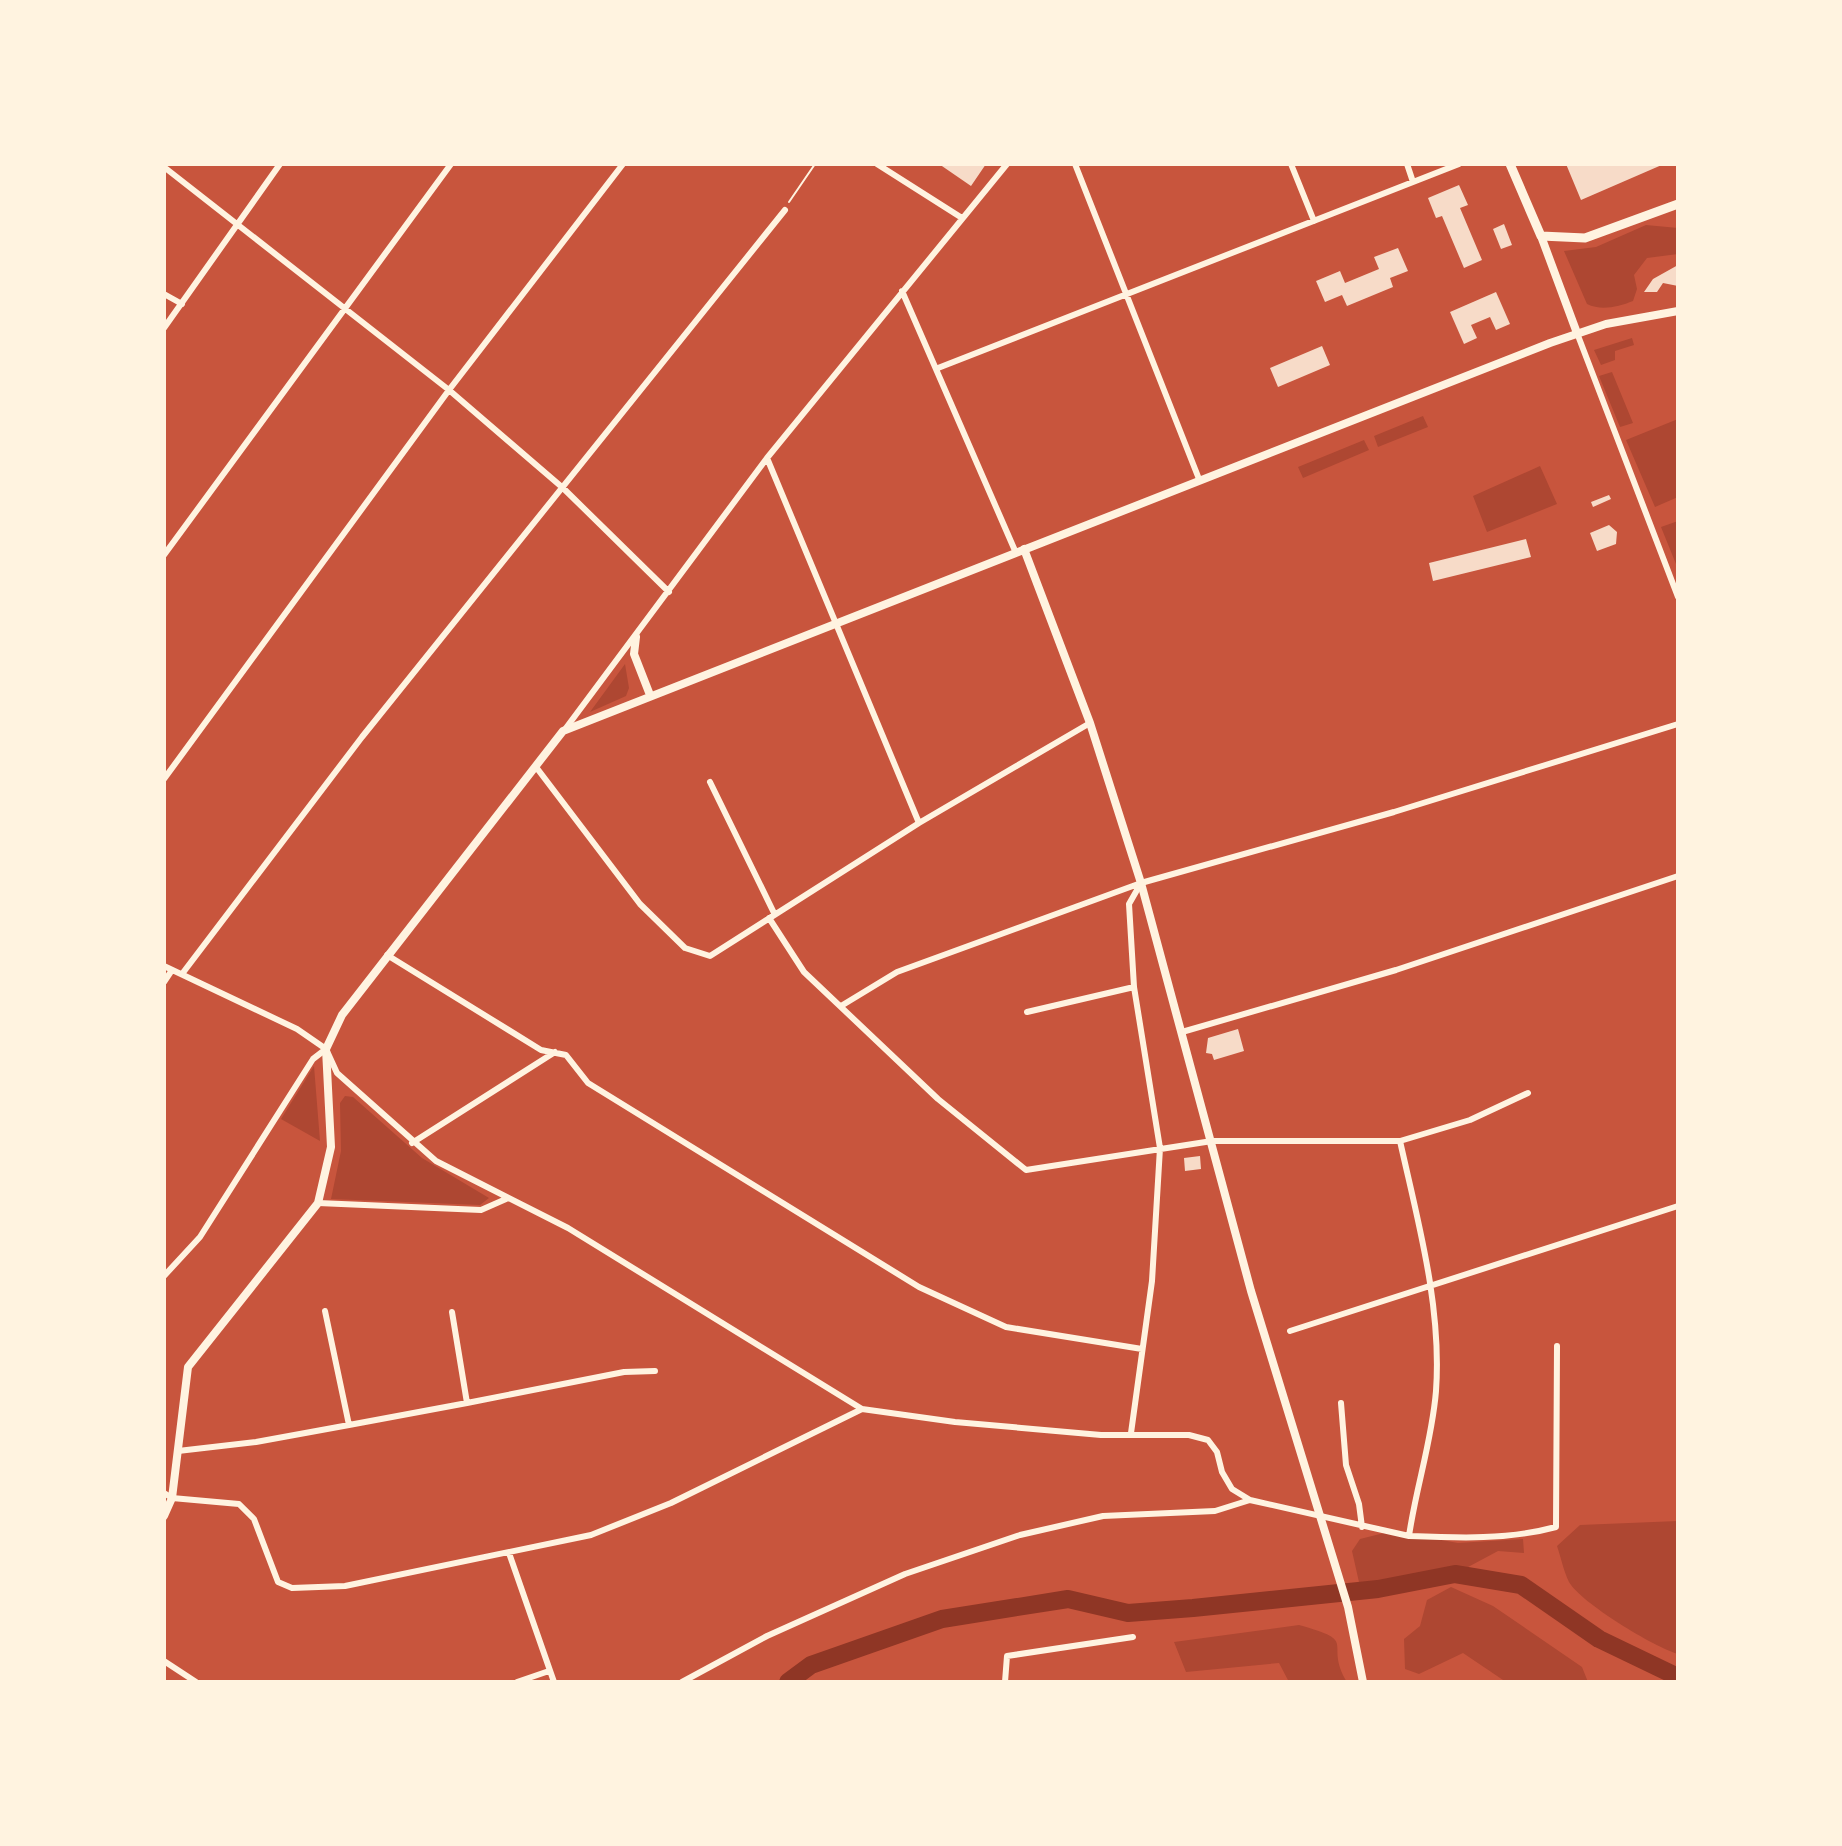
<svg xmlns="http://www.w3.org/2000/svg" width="1842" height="1846" viewBox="0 0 1842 1846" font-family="Commissioner,sans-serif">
<rect width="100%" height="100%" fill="#c8553d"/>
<path fill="#ae4732" d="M 1646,225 L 1678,228 L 1678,254 L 1647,258 L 1634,275 L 1637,289 L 1633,301 C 1618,307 1601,311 1587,304 L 1564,251 L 1596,247 Z
M 1632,338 L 1634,345 L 1615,351 L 1615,360 L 1601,365 L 1594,350 Z
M 1612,372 L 1633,423 L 1620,427 L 1599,376 Z
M 1423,416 L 1428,427 L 1378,447 L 1374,436 Z
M 1678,419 L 1678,497 L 1655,507 L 1626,440 Z
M 1364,440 L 1369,450 L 1303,478 L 1298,467 Z
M 1540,466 L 1557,504 L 1487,532 L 1473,496 Z
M 1678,521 L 1678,569 L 1661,527 Z
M 625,664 L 629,688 L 626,696 L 590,712 Z
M 314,1066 L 320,1141 L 281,1119 Z
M 345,1096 L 353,1097 L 422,1158 L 489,1198 L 480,1205 L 331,1199 L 341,1151 L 340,1103 Z
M 1678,1521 L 1678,1654 C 1654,1647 1581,1603 1569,1582 C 1564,1572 1561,1558 1557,1546 L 1580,1525 Z
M 1392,1531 L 1458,1543 L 1523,1539 L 1524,1553 L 1498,1551 L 1455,1574 L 1361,1591 L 1352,1551 L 1360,1539 Z
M 1451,1587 L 1493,1606 L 1582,1667 L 1588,1682 L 1506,1682 L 1463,1653 L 1419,1674 L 1405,1669 L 1404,1639 L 1420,1626 L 1427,1600 Z
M 1299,1625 C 1361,1642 1323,1642 1347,1682 L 1289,1682 L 1279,1663 L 1186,1672 L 1174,1642 Z"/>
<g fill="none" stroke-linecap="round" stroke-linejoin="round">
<path stroke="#8f3625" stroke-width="18" d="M 788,1682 L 811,1665 L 942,1619 L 1068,1599 L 1128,1613 L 1193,1608 L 1378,1589 L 1455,1574 L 1521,1585 L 1599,1639 L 1678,1677"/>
</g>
<path fill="#f7dbc8" d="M 939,164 L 986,164 L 971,186 Z
M 1566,164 L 1664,164 L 1581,200 Z
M 1459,185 L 1468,205 L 1460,208 L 1482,260 L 1464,268 L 1442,216 L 1436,218 L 1428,198 Z
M 1504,224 L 1512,245 L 1501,249 L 1493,229 Z
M 1398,248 L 1408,271 L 1390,278 L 1393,287 L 1347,306 L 1342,295 L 1325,302 L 1316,281 L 1340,271 L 1345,283 L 1379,269 L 1374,257 Z
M 1678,265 L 1678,286 L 1663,283 L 1657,292 L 1644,292 L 1653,279 Z
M 1496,292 L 1510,324 L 1496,330 L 1490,317 L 1471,325 L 1477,338 L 1464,344 L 1450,312 Z
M 1322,346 L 1330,365 L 1278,387 L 1270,368 Z
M 1609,495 L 1611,499 L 1593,507 L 1591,502 Z
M 1609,525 L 1617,532 L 1616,544 L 1597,551 L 1590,533 Z
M 1526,539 L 1531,557 L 1433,581 L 1429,563 Z
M 1238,1029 L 1244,1051 L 1214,1060 L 1212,1054 L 1206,1053 L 1208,1038 Z
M 1200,1156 L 1201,1169 L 1185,1171 L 1184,1158 Z"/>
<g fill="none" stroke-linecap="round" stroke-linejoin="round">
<path stroke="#fff3e0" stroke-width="2" d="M 789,202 L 815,164"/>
<path stroke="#fff3e0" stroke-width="6" d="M 877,164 L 962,218
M 1075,164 L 1199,479
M 1291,164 L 1314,221
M 1407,164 L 1413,182
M 164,167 L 449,390 L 563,488 L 669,592
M 902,291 L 1016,553
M 164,294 L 182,304
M 164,328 L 280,164
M 1577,333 L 1678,597
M 938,368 L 1459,164
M 767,458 L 919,823
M 164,555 L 451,164
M 566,728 L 767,458 L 1007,164
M 536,767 L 640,904 L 685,948 L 710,956 L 919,823 L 1090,723
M 164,779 L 449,390 L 623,164
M 710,782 L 774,913
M 769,918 L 804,972 L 938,1099 L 1026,1170 L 1212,1141 L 1400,1141 L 1470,1120 L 1528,1093
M 387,955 L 541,1050 L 566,1055 L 588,1083 L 919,1287 L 1006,1327 L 1142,1349
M 164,966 L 297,1029 L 326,1049 L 337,1073 L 436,1161 L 568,1228 L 862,1409 L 955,1422 L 1101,1435 L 1189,1435 L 1208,1440 L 1217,1452 L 1222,1472 L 1232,1489 L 1250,1500
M 182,974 L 362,737 L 785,210
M 164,982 L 172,970
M 841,1006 L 897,972 L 1141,883 L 1394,812 L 1678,724
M 1027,1012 L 1134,987
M 1182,1032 L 1396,970 L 1678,876
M 412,1143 L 555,1052
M 318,1203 L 481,1210 L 506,1199
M 164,1276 L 200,1237 L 313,1059 L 326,1049
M 325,1311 L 349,1425 L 467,1403
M 452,1312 L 467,1403 L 624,1372 L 655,1371
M 1290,1331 L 1678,1206
M 1341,1403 L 1346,1465 L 1359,1504 L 1362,1527
M 1131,1433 L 1152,1281 L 1160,1148 L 1134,987 L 1129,904 L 1141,883
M 178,1451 L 256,1442 L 349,1425
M 164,1493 L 172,1498 L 239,1504 L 254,1519 L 278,1582 L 292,1588 L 345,1586 L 591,1535 L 671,1503 L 862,1409
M 1409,1536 C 1459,1538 1508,1540 1556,1527 L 1557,1346
M 509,1553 L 554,1682
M 164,1661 L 196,1682
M 517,1682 L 549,1671
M 682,1682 L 767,1636 L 905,1574 L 1020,1535 L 1103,1516 L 1215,1511 L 1250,1500 L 1409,1536 C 1416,1487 1432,1441 1436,1391 C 1442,1307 1418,1222 1400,1141
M 1005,1682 L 1007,1656 L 1133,1637"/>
<path stroke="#fff3e0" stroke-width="8" d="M 1541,236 L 1577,333
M 1024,549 L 1090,723 L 1141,883 L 1251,1291 L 1348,1607 L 1363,1682
M 636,637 L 634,654 L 650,695
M 164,1516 L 172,1498 L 188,1367 L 318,1203 L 331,1147 L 326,1049 L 342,1015 L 563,731 L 1550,343 L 1606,324 L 1678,311"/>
<path stroke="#fff3e0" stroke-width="9" d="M 1510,164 L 1541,236 L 1585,238 L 1678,204"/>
</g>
<rect width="1842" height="1846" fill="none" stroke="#fff3e0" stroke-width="332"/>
</svg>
